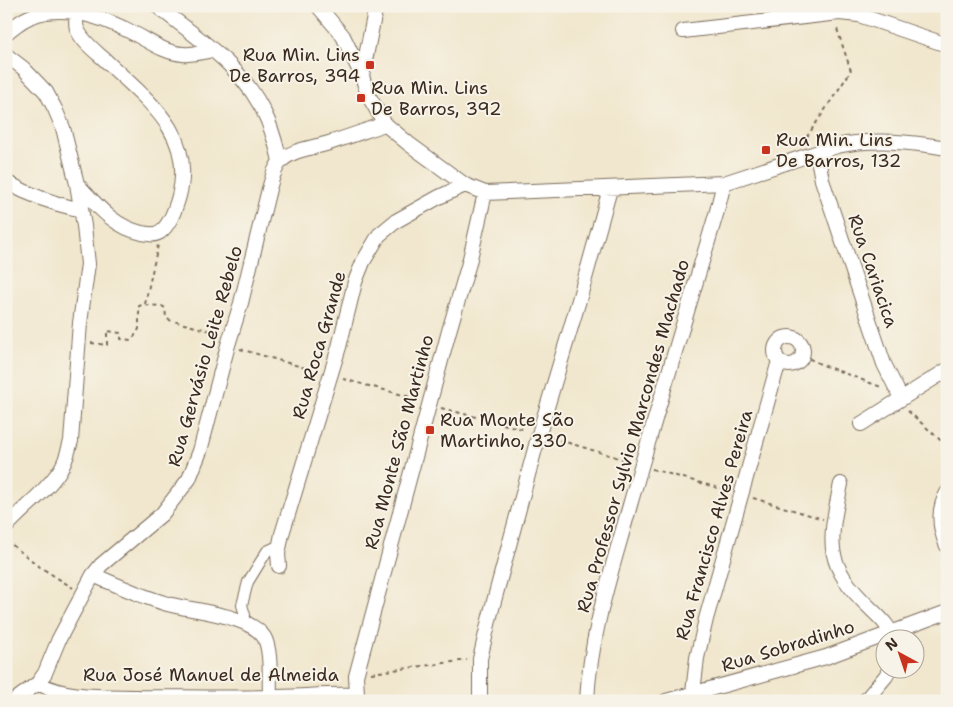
<svg xmlns="http://www.w3.org/2000/svg" width="953" height="707" viewBox="0 0 953 707" font-family="'Shantell Sans',sans-serif">
<rect width="100%" height="100%" fill="#f7f3e8"/>
<filter id="ink" filterUnits="userSpaceOnUse"><feTurbulence type="fractalNoise" baseFrequency=".02" numOctaves="2"/><feDisplacementMap in="SourceGraphic" scale="10" xChannelSelector="R" yChannelSelector="G"/><feConvolveMatrix kernelMatrix="1 2 1 2 8 2 1 2 1" color-interpolation-filters="sRGB"/></filter>
<filter id="wash" filterUnits="userSpaceOnUse"><feTurbulence type="fractalNoise" baseFrequency=".0096" numOctaves="4" result="noise"/><feDisplacementMap in="SourceGraphic" scale="20" xChannelSelector="R" yChannelSelector="G"/><feGaussianBlur stdDeviation="1.12" result="paint"/><feColorMatrix in="noise" values="0 0 0 0 0 0 0 0 0 0 0 0 0 0 0 0 0 1.4 0 .05"/><feComposite in="paint" operator="in"/></filter>
<g filter="url(#wash)">
<rect width="100%" height="100%" fill="#f1e7ce"/>
</g>
<g filter="url(#ink)">
<g fill="none" stroke-linecap="round" stroke-linejoin="round">
<g stroke="#7b6c5c" stroke-width="12">
<path id="pedestrian" d="M 244,623 L 245,615 L 242,605 L 248,582 L 267,551 L 280,545"/>
</g>
<g stroke="#7b6c5c" stroke-width="16">
<path id="minor" d="M 157,6 C 199,39 247,69 268,121 C 273,134 277,148 280,161
M 318,6 L 343,36 L 362,76 L 368,95 L 385,124 L 409,144 L 465,185 L 485,193 L 724,183 L 837,146 C 873,138 911,142 947,148
M 683,31 L 839,13 L 859,15 L 947,45
M 6,33 C 14,27 22,19 32,16 C 66,2 107,19 137,35 C 152,43 166,53 183,54 C 193,55 203,52 213,50
M 6,55 L 23,68 L 46,92 L 55,109 L 63,128 L 77,184 L 84,226 L 88,264 L 80,323 L 71,441 C 68,451 66,462 60,470 C 46,492 23,508 6,527
M 362,76 L 376,6
M 817,153 L 822,180 L 884,364 L 901,398
M 6,182 C 31,196 54,204 81,210
M 77,184 C 96,204 113,227 142,233 C 148,234 154,236 160,232 C 170,225 176,207 179,196 C 196,132 144,98 104,59 C 95,51 83,42 78,31 C 75,26 76,19 77,13
M775 351a14 14 0 1 1 28 0a14 14 0 1 1-28 0Z
M 861,424 L 947,370
M 841,484 C 828,545 824,564 871,609 C 880,618 891,627 893,640
M 947,493 C 937,511 939,528 947,546
M 279,566 L 278,554 L 282,534 L 339,347 L 355,282 L 363,262 L 379,235 L 396,221 L 439,197 L 465,185
M 93,575 C 117,585 140,596 164,603 C 190,611 249,614 264,637 C 272,651 269,680 270,697
M 38,683 C 66,699 107,696 139,697 C 182,697 226,698 269,697 C 298,697 327,694 357,695
M 14,701 L 38,683 L 45,673 L 59,639 L 93,575 L 101,565 L 162,514 L 189,479 L 200,451 L 228,345 L 241,303 L 269,189 C 272,180 274,167 282,160 C 294,149 313,148 329,143 C 348,137 367,130 385,124
M 358,701 L 357,695 L 356,676 L 449,331 L 469,263 L 485,193
M 480,701 L 480,659 L 490,616 L 539,434 L 579,300 L 610,189
M 587,701 C 590,634 612,570 630,505 C 658,407 688,309 717,211 L 724,183
M 666,701 L 826,657 L 947,612
M 692,701 L 697,658 L 706,619 L 779,361
M 865,701 L 886,676 L 889,670"/>
</g>
<path stroke="#7b6c5c" stroke-width="2" stroke-dasharray="4 4" stroke-linecap="butt" d="M 802,144 L 851,71 L 836,26
M 145,304 L 158,245
M 91,343 L 107,345 L 107,331 L 121,333 L 121,339 L 132,340 L 139,329 L 139,306 L 142,305 L 162,306 L 165,308 L 166,317 L 169,320 L 219,333
M 240,349 L 319,372
M 802,355 L 820,364 L 881,387
M 343,379 L 418,399
M 441,408 L 526,430
M 908,411 L 947,446
M 552,438 L 629,461
M 652,469 L 729,491
M 753,498 L 823,519
M 6,540 L 40,567 L 73,588
M 371,673 L 467,660"/>
<use href="#pedestrian" stroke="#fff" stroke-width="10"/>
<use href="#minor" stroke="#fff" stroke-width="14"/>
</g>
</g>
<g fill="#c8321e" stroke="#f7f3e8" stroke-width="2">
<rect x="365" y="60" width="10" height="10" rx="2.5"/>
<rect x="356" y="93" width="10" height="10" rx="2.5"/>
<rect x="761" y="145" width="10" height="10" rx="2.5"/>
<rect x="425" y="425" width="10" height="10" rx="2.5"/>
</g>
<g text-anchor="middle" stroke-width="4" stroke-linejoin="round" paint-order="stroke">
<g font-size="18" fill="#3b2a1e" stroke="#f7f3e8" text-anchor="start">
<text x="360" y="61" text-anchor="end">Rua Min. Lins<tspan x="360" dy="21">De Barros, 394</tspan></text>
<text x="371" y="94">Rua Min. Lins<tspan x="371" dy="21">De Barros, 392</tspan></text>
<text x="776" y="146">Rua Min. Lins<tspan x="776" dy="21">De Barros, 132</tspan></text>
<text x="440" y="426">Rua Monte São<tspan x="440" dy="21">Martinho, 330</tspan></text>
</g>
<g font-size="18" fill="#3b2a1e" stroke="#f7f3e8">
<text transform="translate(873 271) rotate(71)" y="6">Rua Cariacica</text>
<text transform="translate(319 345) rotate(-74)" y="6">Rua Roca Grande</text>
<text transform="translate(205 356) rotate(-74)" y="6">Rua Gervásio Leite Rebelo</text>
<text transform="translate(633 436) rotate(-74)" y="6">Rua Professor Sylvio Marcondes Machado</text>
<text transform="translate(399 442) rotate(-75)" y="6">Rua Monte São Martinho</text>
<text transform="translate(714 525) rotate(-74)" y="6">Rua Francisco Alves Pereira</text>
<text transform="translate(788 646) rotate(-17)" y="6">Rua Sobradinho</text>
<text x="211" y="681">Rua José Manuel de Almeida</text>
</g>
</g>
<rect width="953" height="707" fill="none" stroke="#f7f3e8" stroke-width="25"/>
<g transform="translate(900 654) rotate(320)"><circle r="24" fill="#f7f3e8" stroke="#aca397"/>
<path d="M0-4L9 19L0 12L-9 19Z" fill="#c8321e"/>
<text y="-8" font-size="14" font-weight="bold" text-anchor="middle" fill="#3b2a1e">N</text>
</g>
</svg>
